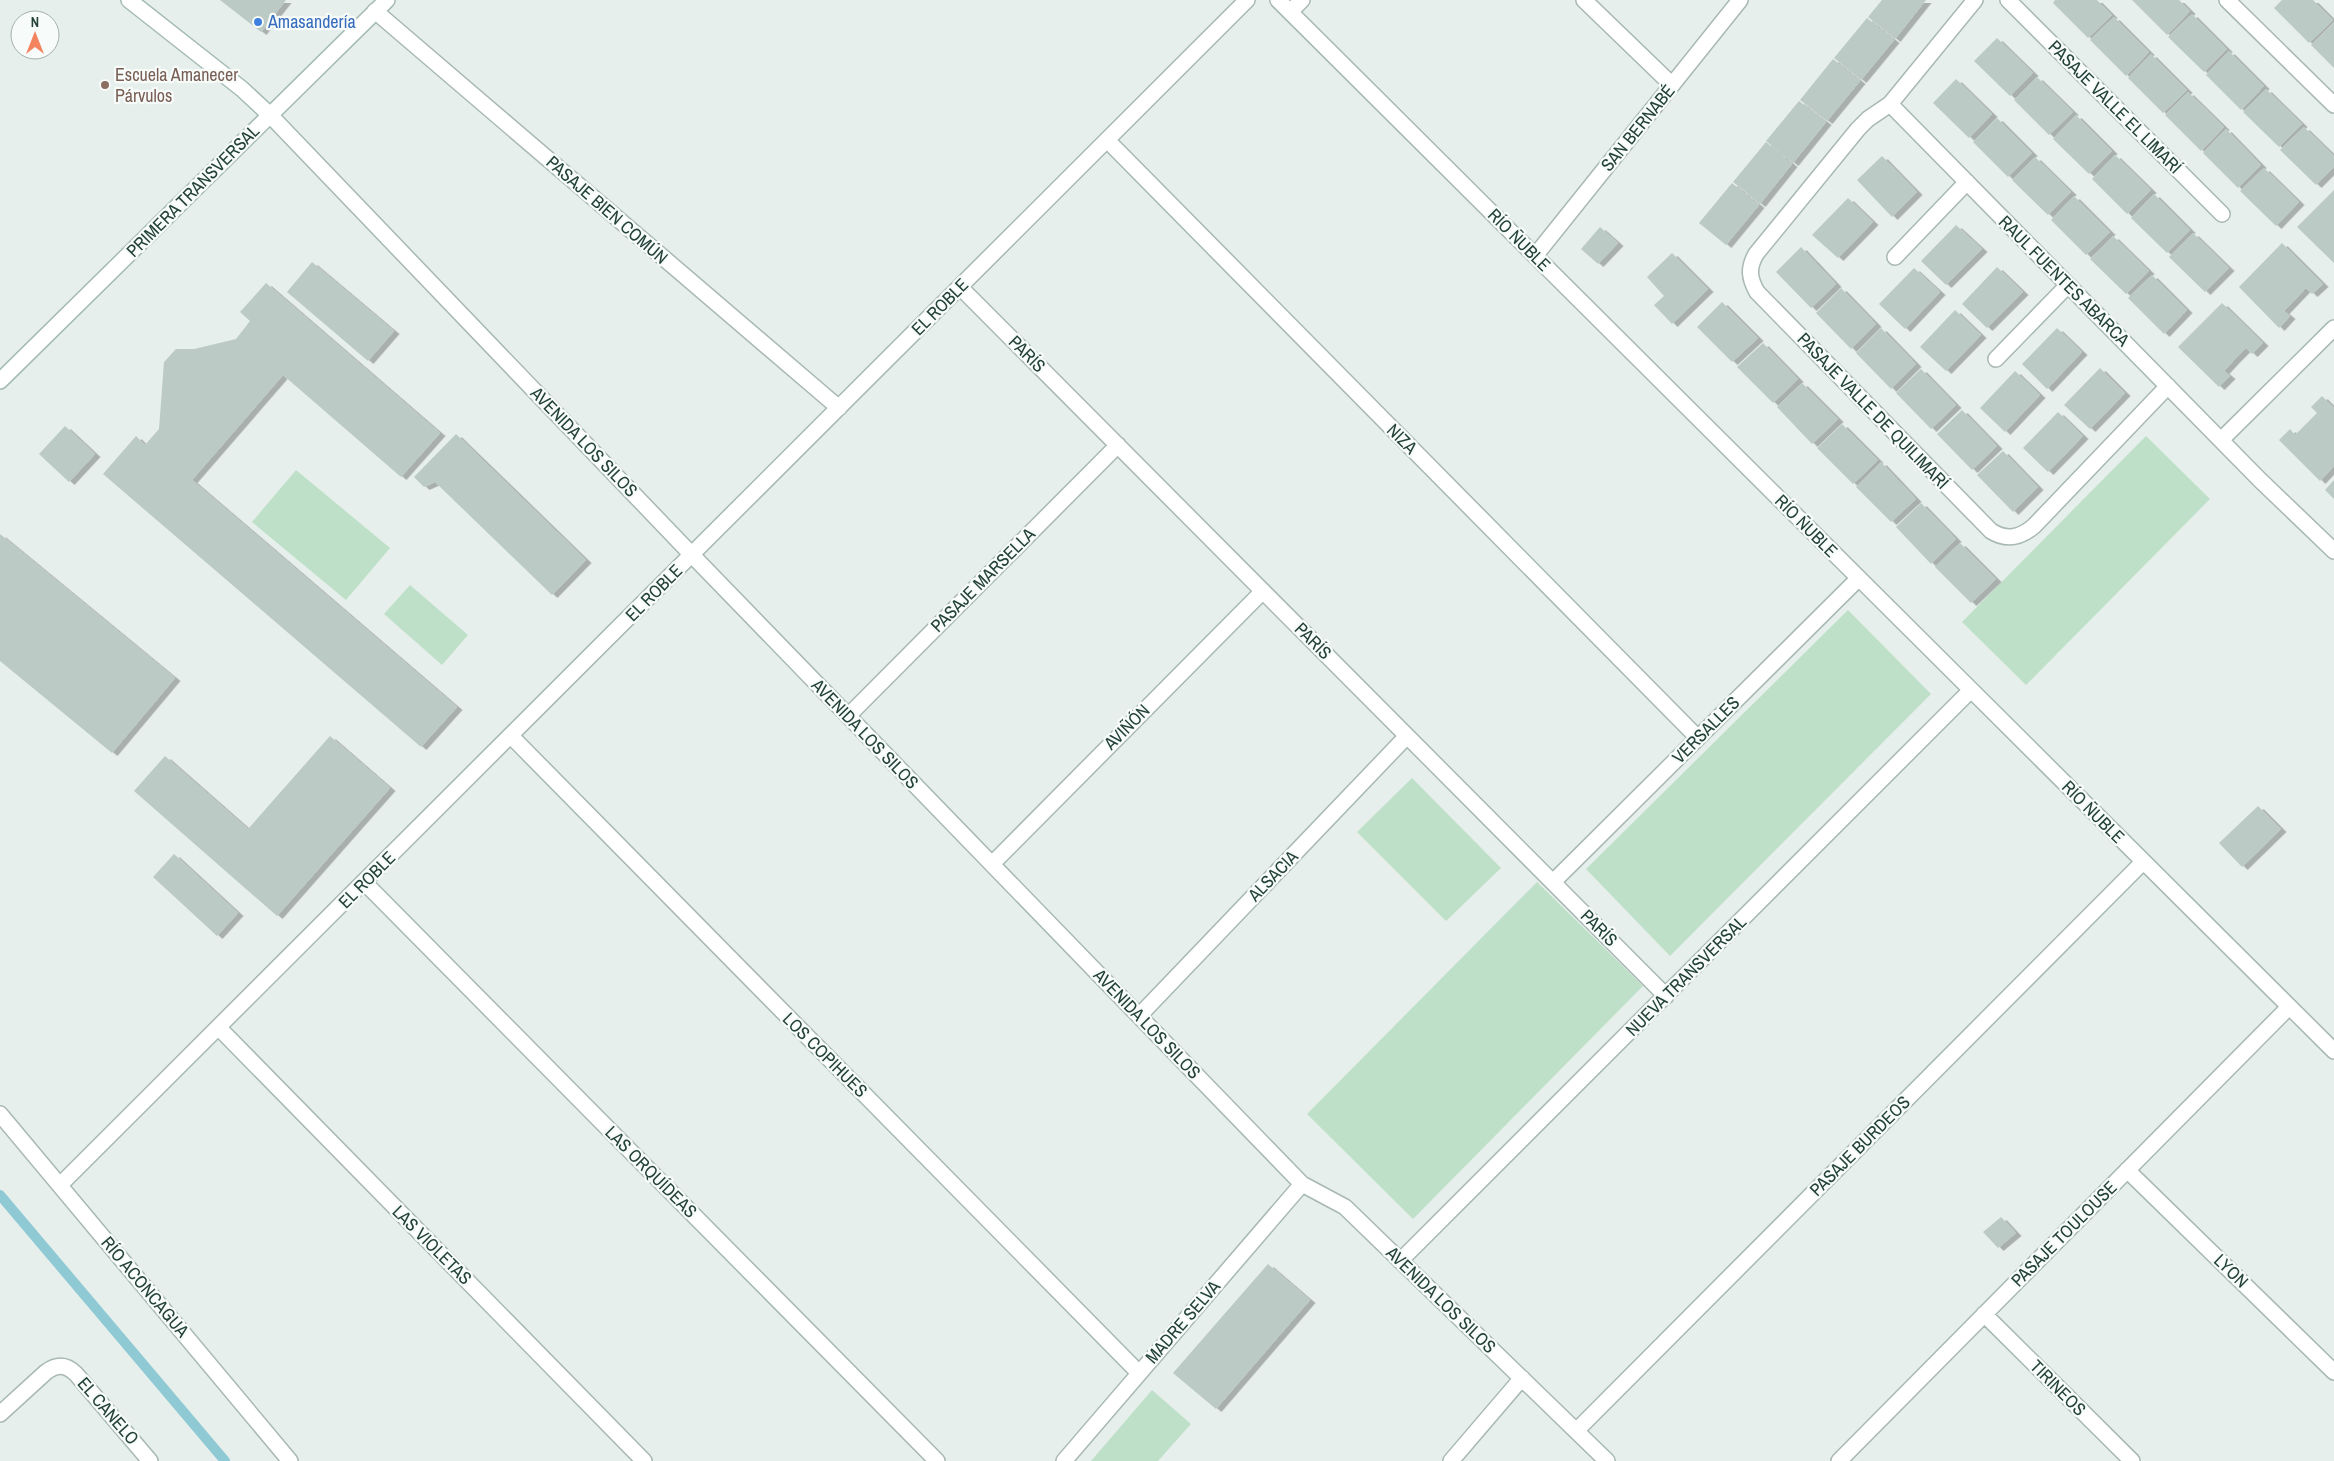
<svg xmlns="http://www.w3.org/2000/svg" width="2334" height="1461" viewBox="0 0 2334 1461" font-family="'Archivo Narrow',sans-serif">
<defs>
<filter id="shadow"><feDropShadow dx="5.5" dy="3" stdDeviation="0" flood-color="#0004"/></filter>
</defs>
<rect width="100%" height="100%" fill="#e6efeb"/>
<path fill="#bfe0c8" d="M 2146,436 L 2210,499 L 2026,685 L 1962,622 Z
M 296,470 L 390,548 L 346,600 L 252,522 Z
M 410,585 L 468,635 L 442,665 L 384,614 Z
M 1848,610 L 1931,694 L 1670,956 L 1586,869 Z
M 1412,778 L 1501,868 L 1446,921 L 1357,832 Z
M 1537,882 L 1643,986 L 1413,1219 L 1307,1114 Z
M 1152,1390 L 1191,1424 L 1158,1461 L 1091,1461 Z"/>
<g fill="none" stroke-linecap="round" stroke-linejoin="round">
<path stroke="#8ec9d4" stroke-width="10" d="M 0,1195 L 225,1461"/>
</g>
<path fill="#bbcac4" filter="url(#shadow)" d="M 220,0 L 286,0 L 261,32 Z
M 1882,0 L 1926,0 L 1895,39 L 1868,17 Z
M 2055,0 L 2097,0 L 2112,15 L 2088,38 L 2053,3 Z
M 2132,0 L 2179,0 L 2190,11 L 2167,35 Z
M 2282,0 L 2313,0 L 2333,20 L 2309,43 L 2274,8 Z
M 2192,14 L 2227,49 L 2204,72 L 2168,37 Z
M 2114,17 L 2149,52 L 2126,76 L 2090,40 Z
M 1867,18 L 1894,40 L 1861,80 L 1834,58 Z
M 2334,22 L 2334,68 L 2311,45 Z
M 1997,38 L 2033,73 L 2010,96 L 1974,61 Z
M 2229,51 L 2264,86 L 2241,110 L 2206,75 Z
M 2151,54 L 2187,90 L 2163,113 L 2128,78 Z
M 1833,59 L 1860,81 L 1827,121 L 1800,100 Z
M 2037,77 L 2073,112 L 2049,135 L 2014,100 Z
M 1956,79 L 1992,114 L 1969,138 L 1933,103 Z
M 2266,89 L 2302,124 L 2279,147 L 2243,112 Z
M 2188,92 L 2224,127 L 2201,151 L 2165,115 Z
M 1799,101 L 1826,122 L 1793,163 L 1766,141 Z
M 2076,115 L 2112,151 L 2089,174 L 2053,139 Z
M 1997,118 L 2032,153 L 2008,177 L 1973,142 Z
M 2304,127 L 2334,156 L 2334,167 L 2316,185 L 2280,150 Z
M 2226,129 L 2261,165 L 2238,188 L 2203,153 Z
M 1766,142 L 1792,164 L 1760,204 L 1733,182 Z
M 2115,155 L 2151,190 L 2127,214 L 2092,179 Z
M 1882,156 L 1917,192 L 1892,217 L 1857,180 Z
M 2035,157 L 2071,192 L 2048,215 L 2012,180 Z
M 2264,168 L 2299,202 L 2276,226 L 2240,191 Z
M 1732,183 L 1759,205 L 1726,245 L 1699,223 Z
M 2334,190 L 2334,263 L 2297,227 Z
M 2154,194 L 2190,230 L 2167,253 L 2131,218 Z
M 2074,196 L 2110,232 L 2086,255 L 2051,220 Z
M 1848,198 L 1873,222 L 1838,258 L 1812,235 Z
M 1956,225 L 1982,249 L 1946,285 L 1921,261 Z
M 1600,227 L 1618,243 L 1598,264 L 1581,249 Z
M 2193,233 L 2229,268 L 2205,292 L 2169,257 Z
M 2113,236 L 2149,271 L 2126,294 L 2090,259 Z
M 2282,243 L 2323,284 L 2312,294 L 2306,288 L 2284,311 L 2290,316 L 2279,328 L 2239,287 Z
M 1801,247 L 1836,284 L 1811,308 L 1776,272 Z
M 1672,253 L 1708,289 L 1672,324 L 1654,305 L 1664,296 L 1647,277 Z
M 312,262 L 394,331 L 368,361 L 287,292 Z
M 1997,267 L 2023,292 L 1987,328 L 1962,304 Z
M 1914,268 L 1940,292 L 1905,329 L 1879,304 Z
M 2152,275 L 2187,310 L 2164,334 L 2128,298 Z
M 266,283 L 440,433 L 401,477 L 283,375 L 192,480 L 457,707 L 421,747 L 103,474 L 136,436 L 145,445 L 159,429 L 164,362 L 176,349 L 194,349 L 236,339 L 250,321 L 240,312 Z
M 1841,288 L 1876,324 L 1851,349 L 1816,313 Z
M 1722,302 L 1758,338 L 1732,362 L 1697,327 Z
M 2222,303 L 2263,343 L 2252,354 L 2246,348 L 2235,359 L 2224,371 L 2230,376 L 2219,387 L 2178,347 Z
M 1955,310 L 1981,335 L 1946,371 L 1920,347 Z
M 1881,328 L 1916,364 L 1891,389 L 1856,353 Z
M 2057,328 L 2082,352 L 2047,389 L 2022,364 Z
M 1763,343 L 1798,379 L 1773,403 L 1737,367 Z
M 2100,368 L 2125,393 L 2090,429 L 2064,405 Z
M 1921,369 L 1956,405 L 1931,429 L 1896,393 Z
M 2015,371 L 2040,395 L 2005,432 L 1980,408 Z
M 1802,383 L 1838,419 L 1812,444 L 1777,407 Z
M 2322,396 L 2334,408 L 2334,466 L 2320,481 L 2279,440 L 2290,429 L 2295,435 L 2317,413 L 2311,407 Z
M 1962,410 L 1997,446 L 1972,470 L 1937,434 Z
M 2058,412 L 2083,436 L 2048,472 L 2023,448 Z
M 1842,424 L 1878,460 L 1853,484 L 1817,448 Z
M 65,426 L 95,454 L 69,482 L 39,454 Z
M 456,434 L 586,560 L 552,595 L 435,482 L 424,487 L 414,477 Z
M 2003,451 L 2038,487 L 2013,512 L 1977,475 Z
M 1881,462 L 1916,499 L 1891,522 L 1856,487 Z
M 2334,480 L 2334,499 L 2325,490 Z
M 1921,503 L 1956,539 L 1931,564 L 1896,527 Z
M 0,534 L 175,678 L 112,753 L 0,661 Z
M 1960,543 L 1996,579 L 1971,603 L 1935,567 Z
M 330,736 L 390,788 L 277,916 L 134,791 L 165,756 L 248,829 Z
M 2258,806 L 2281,829 L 2242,867 L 2219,843 Z
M 174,854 L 238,913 L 217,936 L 153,877 Z
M 2001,1217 L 2016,1233 L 1998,1248 L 1983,1232 Z
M 1268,1264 L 1310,1300 L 1216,1409 L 1173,1373 Z"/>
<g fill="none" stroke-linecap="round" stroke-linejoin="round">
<g stroke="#a8b8b2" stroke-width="18">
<path id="street" d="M 1278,0 L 2334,1051
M 1584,0 L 1672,85
M 1975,0 L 1890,104 L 1868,119 L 1858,129 L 1756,254 C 1748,268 1749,278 1757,292 L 1991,531 C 2007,541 2020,538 2034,526 L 2168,386
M 2008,0 L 2222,214
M 2227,0 L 2334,105
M 375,11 L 839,408
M 1290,12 L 1302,0
M 1890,104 L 2260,480 L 2334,551
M 270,115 L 692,555 L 1302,1184 L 1345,1207 L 1607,1461
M 1107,140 L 1698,738
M 1535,256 L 1740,0
M 1895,257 L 1967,182
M 960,287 L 1666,996
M 1996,359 L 2068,285
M 2221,440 L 2334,328
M 848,716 L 1118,445
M 511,736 L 1139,1373
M 992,864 L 1263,591
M 1553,882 L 1859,578
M 365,883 L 937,1461
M 1139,1016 L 1407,736
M 219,1028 L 644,1461
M 0,1114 L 290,1461
M 2127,1170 L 2334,1372
M 60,1185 L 1247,0
M 1400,1261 L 1971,690
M 1984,1314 L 2132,1461
M 0,1414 L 46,1372 C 57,1364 66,1364 76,1374 L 150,1461
M 1576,1431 L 2143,862
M 1064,1461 L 1302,1184
M 1451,1461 L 1522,1378
M 1839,1461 L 2289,1007"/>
</g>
<g stroke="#a4bbb3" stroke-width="18">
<path id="secondary" d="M 129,0 L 242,89 L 270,115
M 0,381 L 387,0"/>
</g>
<use href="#street" stroke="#fff" stroke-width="15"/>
<use href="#secondary" stroke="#fff" stroke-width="15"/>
</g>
<circle fill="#3f7fe0" stroke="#f7fbf9" stroke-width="2" cx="258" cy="22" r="5"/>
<circle fill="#8d6e63" stroke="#f7fbf9" stroke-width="2" cx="105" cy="85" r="5"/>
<g text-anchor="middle" stroke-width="4.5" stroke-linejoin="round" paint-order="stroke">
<g font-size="18" fill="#366cbe" stroke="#f7fbf9" text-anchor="start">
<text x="268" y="28">Amasandería</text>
</g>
<g font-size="18" fill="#785e54" stroke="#f7fbf9" text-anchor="start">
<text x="115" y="81">Escuela Amanecer<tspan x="115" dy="21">Párvulos</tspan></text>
</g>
<g font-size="18" fill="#24423a" stroke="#f7fbf9">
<text transform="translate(2115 107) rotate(45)" y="6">PASAJE VALLE EL LIMARÍ</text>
<text transform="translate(1638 128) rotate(-51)" y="6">SAN BERNABÉ</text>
<text transform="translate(193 191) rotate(-45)" y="6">PRIMERA TRANSVERSAL</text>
<text transform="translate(607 210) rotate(41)" y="6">PASAJE BIEN COMÚN</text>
<text transform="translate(1519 240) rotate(45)" y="6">RÍO ÑUBLE</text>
<text transform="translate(2064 281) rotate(45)" y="6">RAUL FUENTES ABARCA</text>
<text transform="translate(940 307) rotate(-45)" y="6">EL ROBLE</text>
<text transform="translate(1027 354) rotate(45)" y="6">PARÍS</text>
<text transform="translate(1873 411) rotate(46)" y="6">PASAJE VALLE DE QUILIMARÍ</text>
<text transform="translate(1402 439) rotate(45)" y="6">NIZA</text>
<text transform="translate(584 442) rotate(46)" y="6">AVENIDA LOS SILOS</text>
<text transform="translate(1806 526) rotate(45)" y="6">RÍO ÑUBLE</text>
<text transform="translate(983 580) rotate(-45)" y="6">PASAJE MARSELLA</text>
<text transform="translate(654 593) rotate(-45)" y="6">EL ROBLE</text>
<text transform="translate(1313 641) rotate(45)" y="6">PARÍS</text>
<text transform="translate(1127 727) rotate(-45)" y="6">AVIÑÓN</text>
<text transform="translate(1706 730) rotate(-45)" y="6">VERSALLES</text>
<text transform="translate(865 734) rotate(46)" y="6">AVENIDA LOS SILOS</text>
<text transform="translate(2093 812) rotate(45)" y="6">RÍO ÑUBLE</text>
<text transform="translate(1273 876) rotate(-46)" y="6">ALSACIA</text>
<text transform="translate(367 880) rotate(-45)" y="6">EL ROBLE</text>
<text transform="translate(1599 928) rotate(45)" y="6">PARÍS</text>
<text transform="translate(1686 976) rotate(-45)" y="6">NUEVA TRANSVERSAL</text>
<text transform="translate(1147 1024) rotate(46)" y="6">AVENIDA LOS SILOS</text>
<text transform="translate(825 1055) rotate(45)" y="6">LOS COPIHUES</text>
<text transform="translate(1860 1146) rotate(-45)" y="6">PASAJE BURDEOS</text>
<text transform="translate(651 1172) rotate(45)" y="6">LAS ORQUÍDEAS</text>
<text transform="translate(2064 1234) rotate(-45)" y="6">PASAJE TOULOUSE</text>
<text transform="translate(432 1245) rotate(45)" y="6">LAS VIOLETAS</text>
<text transform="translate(2231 1271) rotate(44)" y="6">LYON</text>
<text transform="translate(145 1287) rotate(50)" y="6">RÍO ACONCAGUA</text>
<text transform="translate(1441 1300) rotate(44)" y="6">AVENIDA LOS SILOS</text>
<text transform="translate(1183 1322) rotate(-49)" y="6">MADRE SELVA</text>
<text transform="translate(2058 1388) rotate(45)" y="6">TIRINEOS</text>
<text transform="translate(108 1411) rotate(49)" y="6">EL CANELO</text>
</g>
</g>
<g transform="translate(35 35)"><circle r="24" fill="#f7fbf9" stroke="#a3b1ad"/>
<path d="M0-4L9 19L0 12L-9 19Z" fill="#f4845f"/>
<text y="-8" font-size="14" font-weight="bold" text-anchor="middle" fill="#24423a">N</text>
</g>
</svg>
